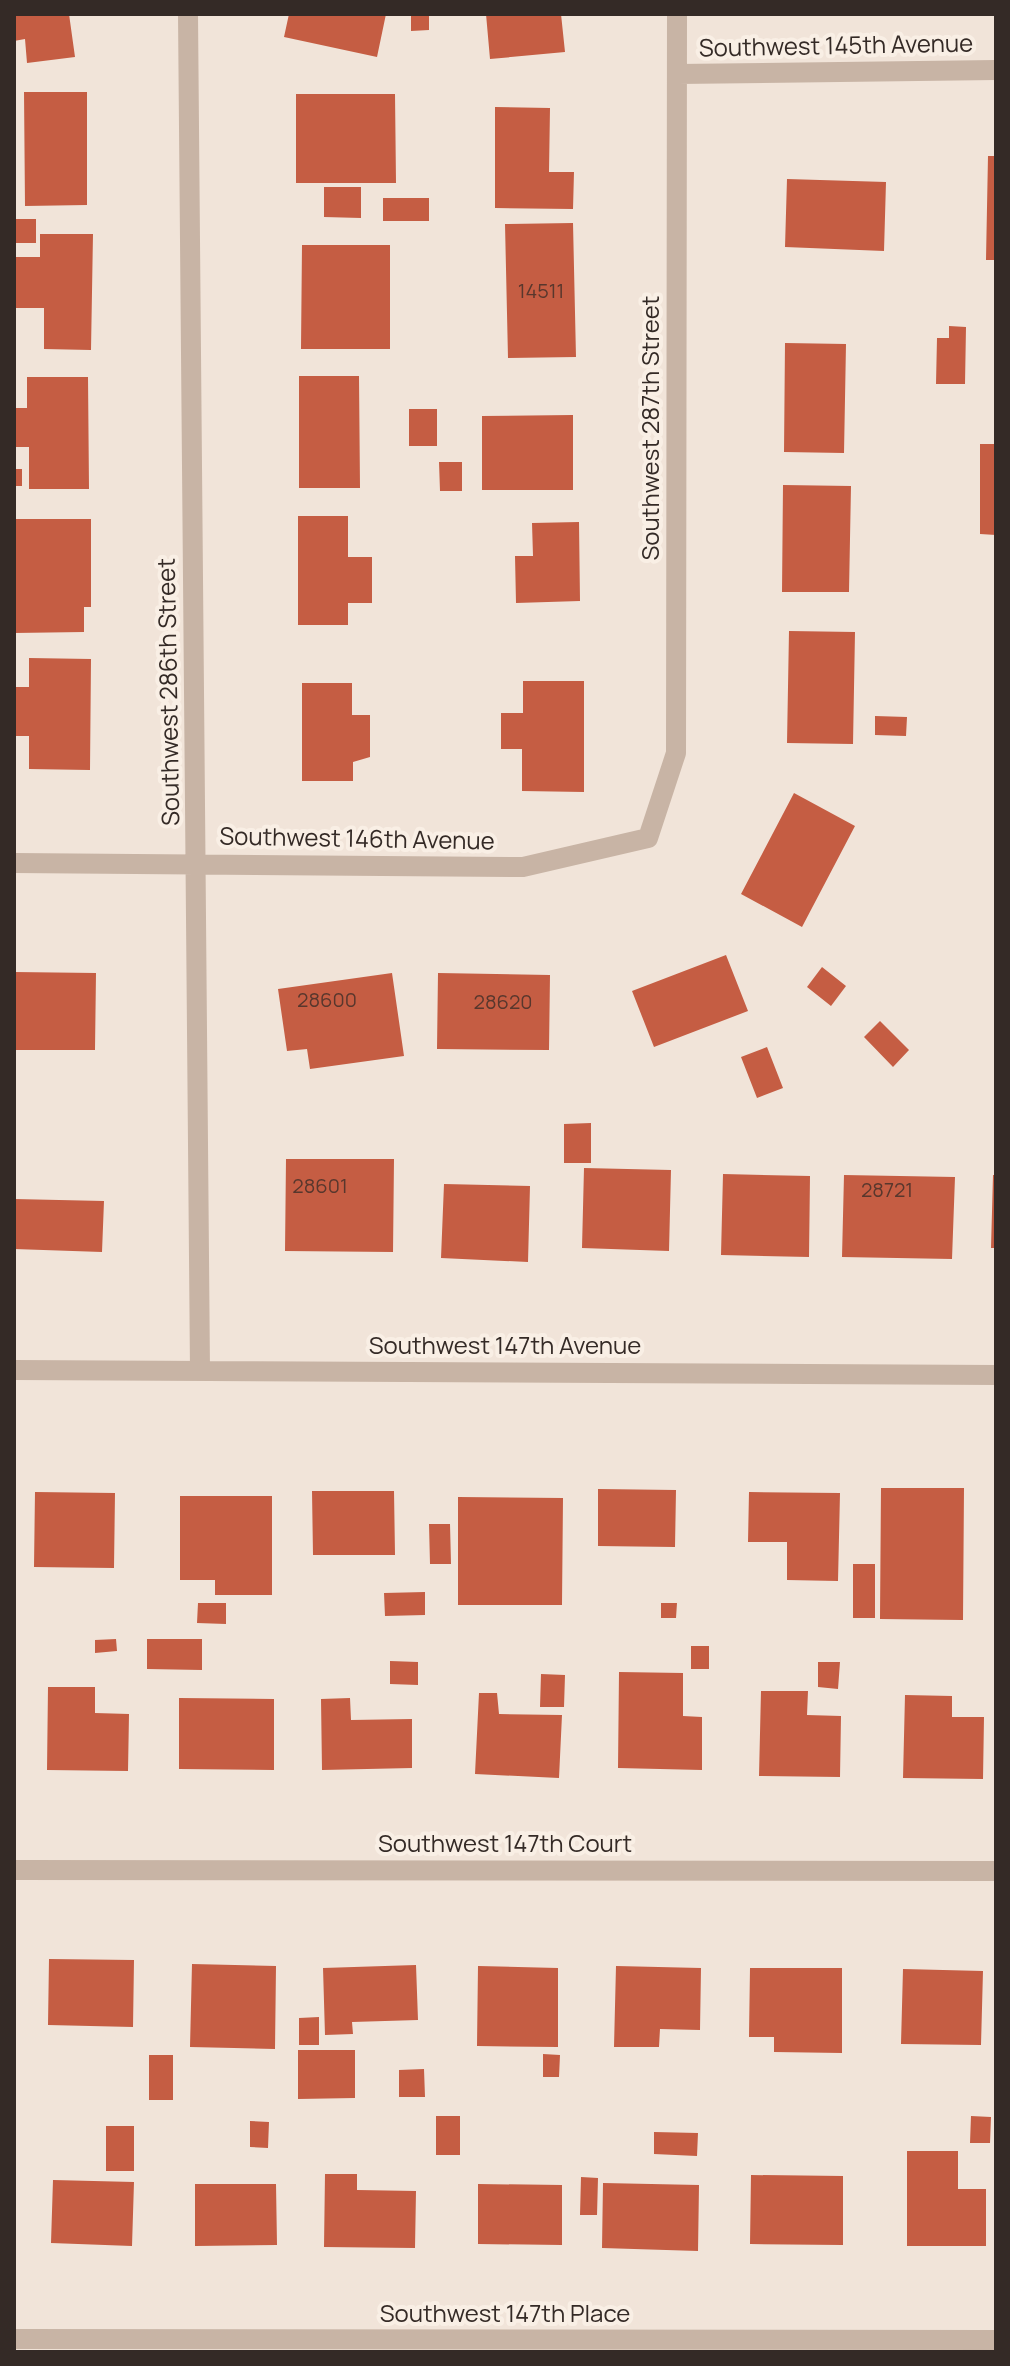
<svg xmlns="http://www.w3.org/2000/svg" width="1010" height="2366" viewBox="0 0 1010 2366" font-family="Manrope,sans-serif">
<rect width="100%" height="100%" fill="#f1e4d9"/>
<path fill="#c55d43" d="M 14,14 L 69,14 L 75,57 L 27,63 L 25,39 L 14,41 Z
M 289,14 L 386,14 L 377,57 L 284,37 Z
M 411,14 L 429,14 L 429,30 L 411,31 Z
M 486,14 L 561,14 L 565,52 L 490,59 Z
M 24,92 L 87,92 L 87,205 L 25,206 Z
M 296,94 L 395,94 L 396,183 L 296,183 Z
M 495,107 L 550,108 L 549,172 L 574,172 L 573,209 L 495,208 Z
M 988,156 L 996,156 L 996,260 L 986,260 Z
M 787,179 L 886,182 L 884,251 L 785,247 Z
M 324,187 L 361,187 L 361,218 L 324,217 Z
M 383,198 L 429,198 L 429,221 L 383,221 Z
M 14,219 L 36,219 L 36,243 L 14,243 Z
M 573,223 L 576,357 L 508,358 L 505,224 Z
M 40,234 L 93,234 L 91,350 L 44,349 L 44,308 L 14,308 L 14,257 L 40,257 Z
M 302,245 L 390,245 L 390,349 L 301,349 Z
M 949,326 L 966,327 L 965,384 L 936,384 L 937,338 L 949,338 Z
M 785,343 L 846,344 L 844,453 L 784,452 Z
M 299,376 L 359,376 L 360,488 L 299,488 Z
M 27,377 L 88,377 L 89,489 L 29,489 L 29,447 L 14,447 L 14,408 L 27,408 Z
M 409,409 L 437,409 L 437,446 L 409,446 Z
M 573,415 L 573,490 L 482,490 L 482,416 Z
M 980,444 L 996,444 L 996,535 L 980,534 Z
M 439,462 L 462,462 L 462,491 L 440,491 Z
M 14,469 L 22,469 L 22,486 L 14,486 Z
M 783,485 L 851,486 L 849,592 L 782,592 Z
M 298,516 L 348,516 L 348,557 L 372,557 L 372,603 L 348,603 L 348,625 L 298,625 Z
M 14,519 L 91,519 L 91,607 L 84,607 L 84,632 L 14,633 Z
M 579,522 L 580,601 L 516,603 L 515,556 L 533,556 L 532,523 Z
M 789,631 L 855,632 L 853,744 L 787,743 Z
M 29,658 L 91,659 L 90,770 L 29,769 L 29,736 L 14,736 L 14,687 L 29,687 Z
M 523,681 L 584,681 L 584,792 L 522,791 L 522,749 L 501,749 L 501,713 L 523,713 Z
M 302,683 L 352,683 L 352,715 L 370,715 L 370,757 L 353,762 L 353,781 L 302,781 Z
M 875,716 L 907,717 L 906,736 L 875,735 Z
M 794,793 L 855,826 L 802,927 L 741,894 Z
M 726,955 L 748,1011 L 654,1047 L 632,991 Z
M 822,967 L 846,986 L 831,1006 L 807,987 Z
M 14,972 L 96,973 L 95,1050 L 14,1050 Z
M 392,973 L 404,1056 L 310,1069 L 307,1049 L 287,1051 L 278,989 Z
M 438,973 L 550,975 L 549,1050 L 437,1049 Z
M 880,1021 L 909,1050 L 893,1067 L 864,1037 Z
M 767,1047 L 783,1088 L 757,1098 L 741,1057 Z
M 591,1123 L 591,1163 L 564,1163 L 564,1124 Z
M 286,1159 L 394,1159 L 393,1252 L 285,1251 Z
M 584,1168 L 671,1170 L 669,1251 L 582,1248 Z
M 723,1174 L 810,1176 L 809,1257 L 721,1255 Z
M 844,1175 L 955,1177 L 952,1259 L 842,1257 Z
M 993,1175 L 996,1175 L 996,1248 L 991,1248 Z
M 444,1184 L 530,1186 L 528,1262 L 441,1258 Z
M 14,1199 L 104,1201 L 102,1252 L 14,1249 Z
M 881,1488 L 964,1488 L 963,1620 L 880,1619 Z
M 598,1489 L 676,1490 L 675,1547 L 598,1546 Z
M 312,1491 L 394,1491 L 395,1555 L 313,1555 Z
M 35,1492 L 115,1493 L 114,1568 L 34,1567 Z
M 749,1492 L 840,1493 L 838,1581 L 787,1580 L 787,1542 L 748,1542 Z
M 180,1496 L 272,1496 L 272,1595 L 215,1595 L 215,1580 L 180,1580 Z
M 458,1497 L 563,1498 L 562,1605 L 458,1605 Z
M 429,1524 L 450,1524 L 451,1564 L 430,1564 Z
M 853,1564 L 875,1564 L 875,1618 L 853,1618 Z
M 425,1592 L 425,1615 L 385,1616 L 384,1593 Z
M 198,1603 L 226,1603 L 226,1624 L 197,1623 Z
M 661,1603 L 677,1603 L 676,1618 L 661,1618 Z
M 116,1639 L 117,1651 L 95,1653 L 95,1640 Z
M 147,1639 L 202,1639 L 202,1670 L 147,1669 Z
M 691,1646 L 709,1646 L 709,1669 L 691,1669 Z
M 390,1661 L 418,1662 L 418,1685 L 390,1684 Z
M 818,1662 L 840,1662 L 838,1689 L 818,1687 Z
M 619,1672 L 683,1673 L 683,1716 L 702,1717 L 702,1770 L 618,1768 Z
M 541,1674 L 565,1675 L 564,1707 L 540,1707 Z
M 48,1687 L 95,1687 L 95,1713 L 129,1714 L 128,1771 L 47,1770 Z
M 761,1691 L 808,1691 L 807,1715 L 841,1716 L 840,1777 L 759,1776 Z
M 479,1693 L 497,1693 L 499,1714 L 562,1715 L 559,1778 L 475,1774 Z
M 905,1695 L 952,1696 L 952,1717 L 984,1717 L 983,1779 L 903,1778 Z
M 179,1698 L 274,1699 L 274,1770 L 179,1769 Z
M 350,1698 L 351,1720 L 412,1719 L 412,1768 L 322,1770 L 321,1699 Z
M 49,1959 L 134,1960 L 133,2027 L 48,2025 Z
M 192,1964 L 276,1966 L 275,2049 L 190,2047 Z
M 416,1965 L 418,2020 L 352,2022 L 353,2034 L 325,2035 L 323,1968 Z
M 478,1966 L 558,1968 L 558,2047 L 477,2046 Z
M 616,1966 L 701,1968 L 700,2030 L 660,2029 L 659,2047 L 614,2047 Z
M 750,1968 L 842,1968 L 842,2053 L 774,2052 L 774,2037 L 749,2037 Z
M 903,1969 L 983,1971 L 981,2045 L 901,2044 Z
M 319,2017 L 319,2045 L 299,2045 L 299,2018 Z
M 298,2050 L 355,2050 L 355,2098 L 298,2099 Z
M 543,2054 L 560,2055 L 559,2077 L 543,2077 Z
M 149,2055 L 173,2055 L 173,2100 L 149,2100 Z
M 424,2069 L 425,2097 L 399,2097 L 399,2070 Z
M 436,2116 L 460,2116 L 460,2155 L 436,2155 Z
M 971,2116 L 991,2117 L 990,2143 L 970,2143 Z
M 250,2121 L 269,2122 L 268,2148 L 250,2147 Z
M 106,2126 L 134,2126 L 134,2171 L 106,2171 Z
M 654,2132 L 698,2133 L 697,2156 L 654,2154 Z
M 907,2151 L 958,2151 L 958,2189 L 986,2189 L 986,2246 L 907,2246 Z
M 325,2174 L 357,2174 L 357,2190 L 416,2191 L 415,2248 L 324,2247 Z
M 751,2175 L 843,2176 L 843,2245 L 750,2244 Z
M 581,2177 L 598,2178 L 597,2215 L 580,2215 Z
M 53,2180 L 134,2182 L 132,2246 L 51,2243 Z
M 603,2183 L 699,2185 L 698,2251 L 602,2248 Z
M 195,2184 L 276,2184 L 277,2245 L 195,2246 Z
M 478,2184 L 562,2185 L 562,2245 L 478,2244 Z"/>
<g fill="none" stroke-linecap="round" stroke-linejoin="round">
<path stroke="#c8b4a5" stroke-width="20" d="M 188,14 L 200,1370
M 678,74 L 996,70
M 14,863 L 523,867 L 648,838 L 676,753 L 677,14
M 14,1370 L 996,1375
M 14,1870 L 996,1871
M 14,2339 L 996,2340"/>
</g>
<g text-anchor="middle" stroke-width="8" stroke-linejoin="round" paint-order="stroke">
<g font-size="20" fill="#58372d">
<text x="541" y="298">14511</text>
<text x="327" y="1007">28600</text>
<text x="503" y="1009">28620</text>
<text x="320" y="1193">28601</text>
<text x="887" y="1197">28721</text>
</g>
<g font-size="24" fill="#342a26" stroke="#f9efe5">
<text transform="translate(836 46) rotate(-1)" y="8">Southwest 145th Avenue</text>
<text transform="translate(651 428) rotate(-90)" y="8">Southwest 287th Street</text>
<text transform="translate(169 692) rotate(-91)" y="8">Southwest 286th Street</text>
<text transform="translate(357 839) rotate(1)" y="8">Southwest 146th Avenue</text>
<text x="505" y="1354">Southwest 147th Avenue</text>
<text x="505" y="1852">Southwest 147th Court</text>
<text x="505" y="2322">Southwest 147th Place</text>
</g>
</g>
<rect width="1010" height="2366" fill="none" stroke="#342a26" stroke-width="32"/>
</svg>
